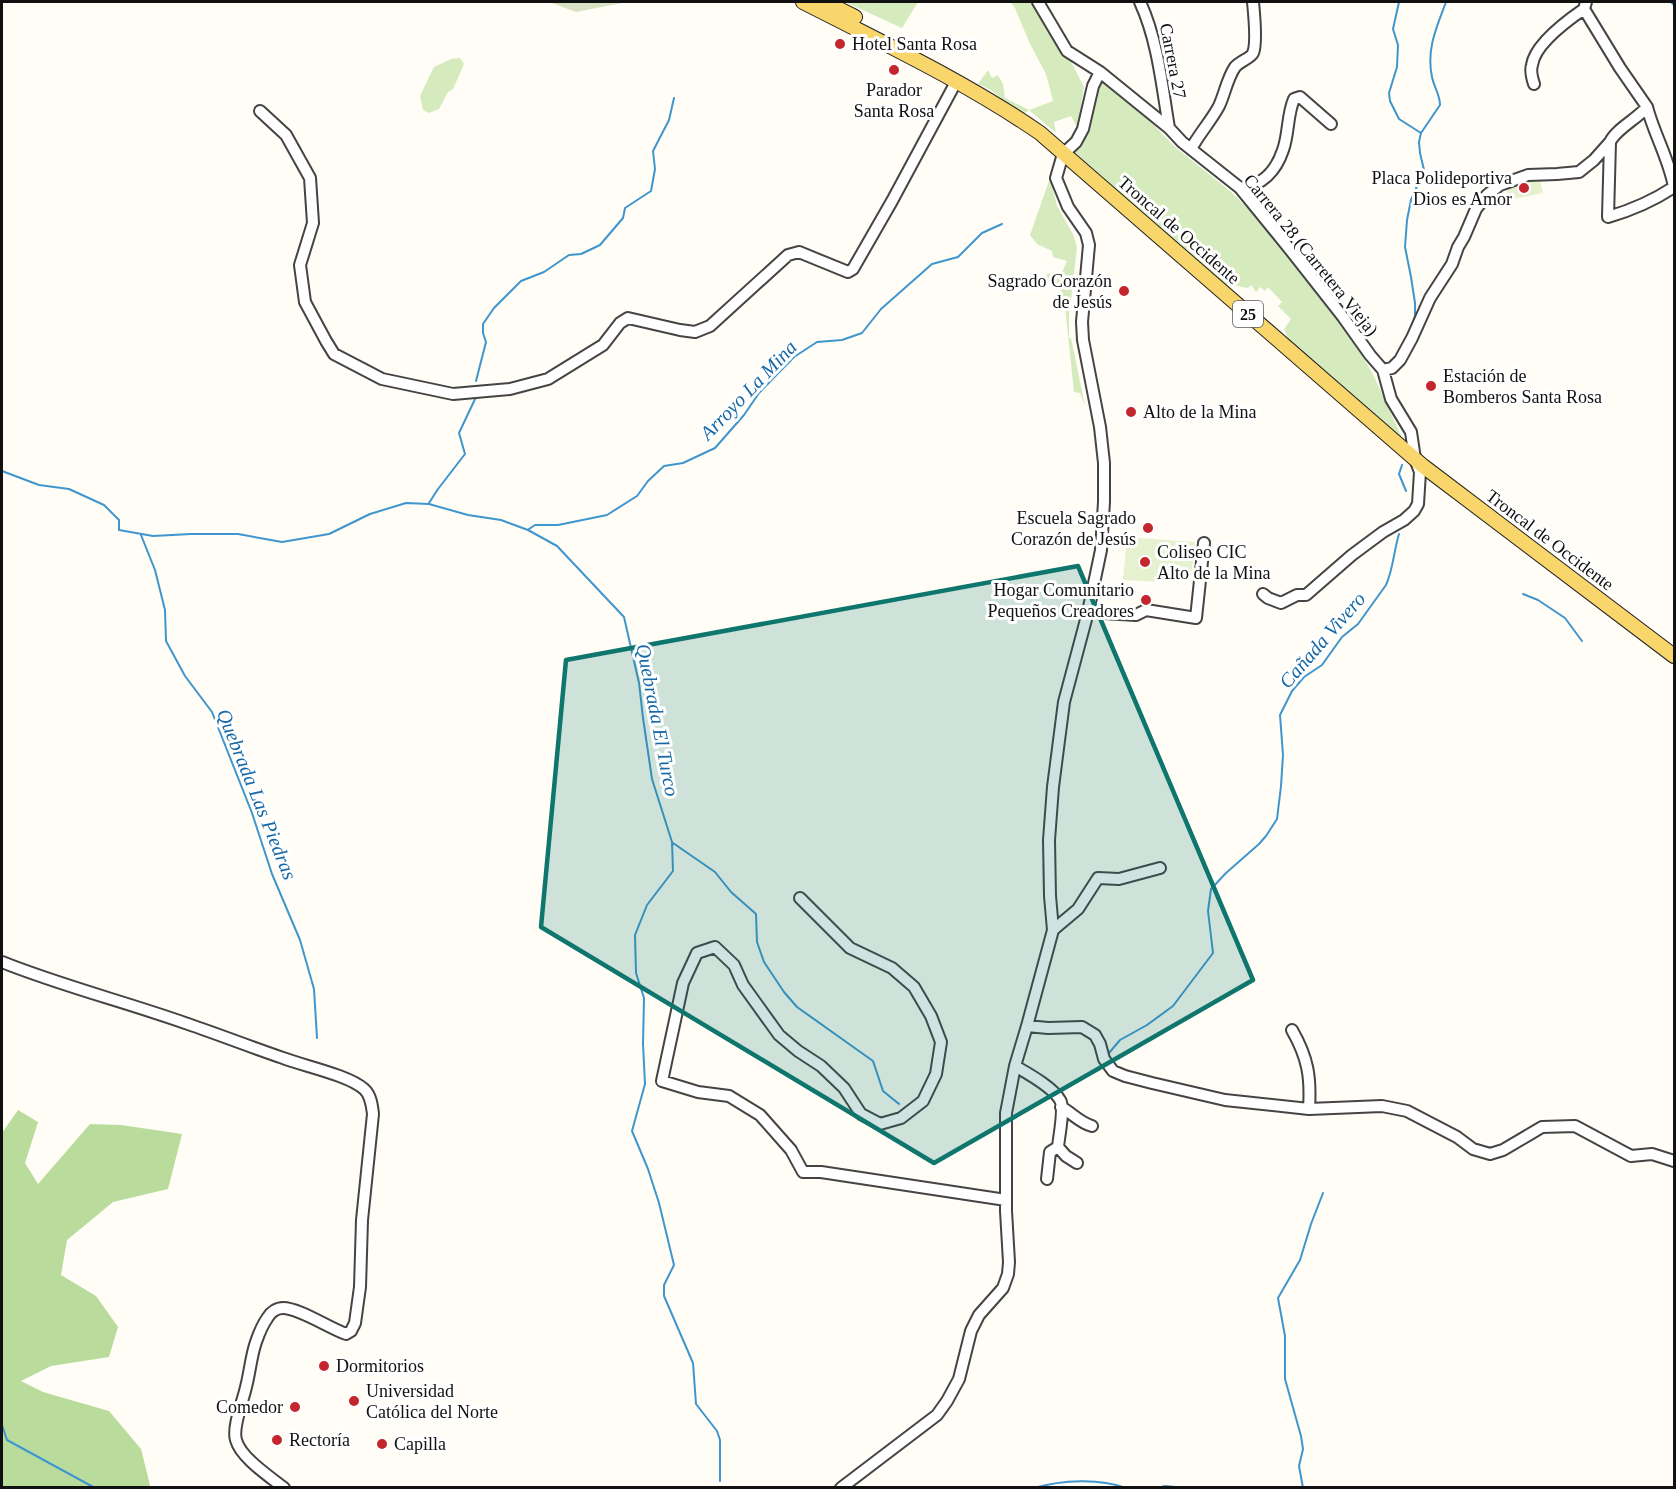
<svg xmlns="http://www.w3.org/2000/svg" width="1676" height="1489" viewBox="0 0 1676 1489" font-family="'Times New Roman',serif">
<rect width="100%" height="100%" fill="#fffdf5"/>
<path fill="#d5ebbd" d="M 845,2 L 918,2 L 902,28 Z
M 1010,2 L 1034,2 L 1066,52 L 1084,87 L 1078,129 L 1071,116 L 1054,122 L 1056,133 L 1029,110 L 1022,115 L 991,90 L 978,84 L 988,70 L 992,78 L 998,75 L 1003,84 L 1005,98 L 1029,110 L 1053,101 L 1046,74 L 1030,44 L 1015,8 Z
M 460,58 L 464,64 L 453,89 L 448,92 L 439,109 L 429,113 L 423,110 L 420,96 L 434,67 L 451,59 Z
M 1102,82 L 1148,119 L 1175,147 L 1230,191 L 1261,221 L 1326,303 L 1353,341 L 1373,374 L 1407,449 L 1291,346 L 1284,329 L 1291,319 L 1278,306 L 1282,302 L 1268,287 L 1265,291 L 1260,287 L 1256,292 L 1251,285 L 1248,288 L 1227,284 L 1224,286 L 1102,177 L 1068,149 L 1076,142 L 1096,86 Z
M 1050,178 L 1057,206 L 1073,234 L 1077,247 L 1071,300 L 1069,309 L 1069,338 L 1071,338 L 1085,406 L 1080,393 L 1074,392 L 1065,307 L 1061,291 L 1062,287 L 1046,277 L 1048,273 L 1059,279 L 1067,261 L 1053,257 L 1052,251 L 1037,244 L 1030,235 Z"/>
<path fill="#b9dc9c" d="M 18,1110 L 38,1122 L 25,1163 L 38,1184 L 90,1124 L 121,1125 L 182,1134 L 168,1189 L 113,1202 L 67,1240 L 61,1275 L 96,1296 L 118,1327 L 109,1357 L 51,1366 L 21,1381 L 43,1392 L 109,1411 L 141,1449 L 150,1485 L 149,1487 L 2,1487 L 2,1133 Z"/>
<path fill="#d9e3c4" d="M 549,2 L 627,2 L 576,12 Z"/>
<path fill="#e6f2cf" d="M 1539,176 L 1543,193 L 1509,200 L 1505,184 Z
M 1127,537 L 1195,542 L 1191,578 L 1164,578 L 1163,582 L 1123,580 Z"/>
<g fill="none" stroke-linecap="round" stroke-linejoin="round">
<path stroke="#3f96cf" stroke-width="2" d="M 1399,2 L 1393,29 L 1398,45 L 1397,67 L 1389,93 L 1390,101 L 1399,119 L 1421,133
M 1671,2 L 1674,5
M 1411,328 L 1415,316 L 1415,303 L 1411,277 L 1405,247 L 1407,220 L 1411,200 L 1424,170 L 1420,153 L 1419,142 L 1421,133 L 1440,105 C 1440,95 1434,87 1432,77 C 1426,49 1437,26 1446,2
M 476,381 L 486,342 L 483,333 L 483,324 L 494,308 L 521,281 L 544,272 L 569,255 L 581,254 L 600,245 L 623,218 L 625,208 L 651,191 L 655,169 L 653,151 L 669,120 L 674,98
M 1402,465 L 1399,474 L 1406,491
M 2,471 L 39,485 L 69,489 L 104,505 L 119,520 L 119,530 L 153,536 L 191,534 L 238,534 L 282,542 L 329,534 L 370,514 L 406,503 L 429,504 L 468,515 L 501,520 L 528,530 L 557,546 L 624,617 L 639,683 L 643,718 L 652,779 L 672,842 L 673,871 L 647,905 L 635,935 L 636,973 L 644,998 L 643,1044 L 645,1084 L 632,1131 L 648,1169 L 659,1203 L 674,1265 L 664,1285 L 664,1296 L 693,1363 L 696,1404 L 717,1431 L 720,1440 L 720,1481
M 429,503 L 438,489 L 465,454 L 459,433 L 476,397
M 529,529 L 535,525 L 558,525 L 607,515 L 637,496 L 648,481 L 664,466 L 683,463 L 715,448 L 744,415 L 759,393 L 794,357 L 817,342 L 842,340 L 862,333 L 881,309 L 932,264 L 958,257 L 982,233 L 1002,224
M 141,535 L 155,570 L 165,610 L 166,641 L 185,676 L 212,712 L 252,813 L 272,874 L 300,940 L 314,989 L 317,1038
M 1523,594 L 1538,600 L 1565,618 L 1582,641
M 673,843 L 715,872 L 731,892 L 756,914 L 757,942 L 764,962 L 784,992 L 797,1007 L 873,1061 L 883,1091 L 899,1104
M 1109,1053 L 1120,1040 L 1147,1025 L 1173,1006 L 1213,953 L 1208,911 L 1211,889 L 1226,873 L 1259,844 L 1266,836 L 1277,819 L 1281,786 L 1283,755 L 1280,715 L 1292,691 L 1304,677 L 1322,665 L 1342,637 L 1358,624 L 1386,585 C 1393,570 1394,550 1399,534
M 2,1425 L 7,1440 L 95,1488
M 1034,1488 C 1062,1480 1099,1478 1126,1488
M 1158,1488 L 1165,1486 L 1185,1488
M 1303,1488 L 1299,1466 L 1303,1449 L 1301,1436 L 1285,1379 L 1285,1336 L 1278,1298 L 1300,1260 L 1311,1224 L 1323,1193"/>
<g stroke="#444" stroke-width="14">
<path id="minor" d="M 1038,2 L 1067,51 L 1100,72 L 1169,128 L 1182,142 L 1240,188 L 1292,252 L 1343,317 L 1370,355 L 1383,370 L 1391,399 L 1411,432 L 1415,459 L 1420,472 L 1418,504 L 1414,511 L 1404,520 L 1383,532 L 1352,555 L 1306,595 L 1297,595 L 1281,603 L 1268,598 L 1263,594
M 1140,2 C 1158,41 1162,86 1169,128
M 1586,2 L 1584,9 L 1620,68 L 1647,107 C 1637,119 1616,129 1610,142 L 1608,217 C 1632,210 1653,201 1674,187 C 1669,159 1654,134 1647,107
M 1534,84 C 1532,78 1530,71 1532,65 C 1535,44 1568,20 1584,9
M 260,111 L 286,135 L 310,178 L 313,223 L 300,265 L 305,302 L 326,341 L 334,354 L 382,379 L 453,394 L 510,389 L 548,379 L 603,345 L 620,323 L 628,318 L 680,330 L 695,332 L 710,326 L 788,255 L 799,252 L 848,272 L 853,269 L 892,201 L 956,82
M 1191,149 C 1199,134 1211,121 1219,106 C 1225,93 1227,79 1235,67 C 1240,61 1251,58 1253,53 C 1257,44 1254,12 1253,2
M 1240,188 C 1262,186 1276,171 1283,150 C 1289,133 1287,115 1294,99 L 1300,97 L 1331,124
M 1383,370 L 1392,368 L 1400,360 L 1412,338 L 1430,298 L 1452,264 L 1458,247 L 1464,237 L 1476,209 L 1487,195 L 1500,185 L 1528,175 L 1557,174 L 1579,172 L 1594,160 L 1610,142
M 1088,612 L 1136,615 L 1146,610 L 1196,618 L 1204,543
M 800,898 L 850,948 L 892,968 L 914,987 L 931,1016 L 941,1042 L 936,1074 L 923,1101 L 901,1118 L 880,1124 L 861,1114 L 844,1088 L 821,1066 L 798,1051 L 779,1035 L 743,985 L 734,965 L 715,947 L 697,953 L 683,983 L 662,1081 L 698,1092 L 729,1096 L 760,1115 L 791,1150 L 803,1172 L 821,1172 L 1006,1200
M 1053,930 L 1078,909 L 1098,878 L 1119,879 L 1160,868
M 2,962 C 62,986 126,1002 188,1024 C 220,1035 251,1047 283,1058 C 304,1066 348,1075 364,1089 C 371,1095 372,1106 373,1114 L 362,1220 L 360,1287 L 355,1323 L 351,1331 L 346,1334 C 329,1328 299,1308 283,1308 C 277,1308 271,1312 268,1317 C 263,1324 259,1333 256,1342 C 251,1356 250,1372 246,1387 C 243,1401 232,1427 236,1440 C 241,1458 269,1476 284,1488
M 1027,1026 L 1048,1028 L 1082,1027 L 1095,1035 L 1100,1044 L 1104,1059 L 1113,1071 L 1125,1076 L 1152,1083 L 1225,1100 L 1309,1109 L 1382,1106 L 1407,1111 L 1457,1137 L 1473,1149 L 1490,1154 L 1503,1150 L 1542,1127 L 1575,1126 L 1631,1156 L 1652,1154 L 1674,1161
M 1292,1030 C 1308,1058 1311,1077 1309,1109
M 1015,1066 C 1027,1073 1053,1087 1060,1100 C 1065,1108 1059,1136 1058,1147 L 1066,1156 L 1077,1163
M 1061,1107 C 1072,1113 1080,1123 1092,1126
M 1047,1179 L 1050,1152 L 1058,1147
M 841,1488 L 937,1415 L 947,1401 L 959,1379 L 971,1331 L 979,1315 L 1003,1288 L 1008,1274 L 1009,1262 L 1006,1211 L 1006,1113 L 1015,1066 L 1027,1026 L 1053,930 L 1050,896 L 1049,840 L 1053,787 L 1064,702 L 1088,612 L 1101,550 L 1104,502 L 1104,463 L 1100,427 L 1083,340 L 1082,322 L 1089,245 L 1086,233 L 1068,207 L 1056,178 L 1063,154 L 1076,142 L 1083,129 L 1093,86 L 1100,72"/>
</g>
<g stroke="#222" stroke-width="16">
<path id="major" d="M 803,2 C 883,43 966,82 1040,133 L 1423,466 L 1674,656
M 828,2 L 831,5 L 855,17"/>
</g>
<use href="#minor" stroke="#fff" stroke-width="10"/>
<use href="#major" stroke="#f9d66b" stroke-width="14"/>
</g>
<path fill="#0f766e" fill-opacity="0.2" stroke="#0f766e" stroke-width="4.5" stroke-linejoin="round" d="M 1078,566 L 1253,980 L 934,1163 L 541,927 L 566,660 Z"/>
<g fill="#c4262e" stroke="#fff" stroke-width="2">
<circle cx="840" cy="44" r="6"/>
<circle cx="894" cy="70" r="6"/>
<circle cx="1524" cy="188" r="6"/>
<circle cx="1124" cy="291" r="6"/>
<circle cx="1431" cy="386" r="6"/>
<circle cx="1131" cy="412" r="6"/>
<circle cx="1148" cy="528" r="6"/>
<circle cx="1145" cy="562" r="6"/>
<circle cx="1146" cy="600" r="6"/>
<circle cx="324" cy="1366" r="6"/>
<circle cx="354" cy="1401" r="6"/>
<circle cx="295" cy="1407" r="6"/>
<circle cx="277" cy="1440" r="6"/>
<circle cx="382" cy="1444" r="6"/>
</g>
<g text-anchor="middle" stroke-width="6" stroke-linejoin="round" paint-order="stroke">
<rect fill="#fff" stroke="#585858" stroke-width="1.5" x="1233" y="301" width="30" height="26" rx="4.5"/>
<g font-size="16" font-weight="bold" fill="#111">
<text x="1248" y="320">25</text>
</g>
<g font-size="18" fill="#111" stroke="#fff" text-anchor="start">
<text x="852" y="50">Hotel Santa Rosa</text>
<text x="894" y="96" text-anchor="middle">Parador<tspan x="894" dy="21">Santa Rosa</tspan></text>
<text x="1512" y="184" text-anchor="end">Placa Polideportiva<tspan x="1512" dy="21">Dios es Amor</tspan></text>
<text x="1112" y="287" text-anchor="end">Sagrado Corazón<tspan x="1112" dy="21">de Jesús</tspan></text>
<text x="1443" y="382">Estación de<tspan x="1443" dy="21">Bomberos Santa Rosa</tspan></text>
<text x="1143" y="418">Alto de la Mina</text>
<text x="1136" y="524" text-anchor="end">Escuela Sagrado<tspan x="1136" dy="21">Corazón de Jesús</tspan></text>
<text x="1157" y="558">Coliseo CIC<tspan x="1157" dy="21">Alto de la Mina</tspan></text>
<text x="1134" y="596" text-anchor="end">Hogar Comunitario<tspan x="1134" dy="21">Pequeños Creadores</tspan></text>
<text x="336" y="1372">Dormitorios</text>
<text x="366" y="1397">Universidad<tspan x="366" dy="21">Católica del Norte</tspan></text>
<text x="283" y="1413" text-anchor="end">Comedor</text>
<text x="289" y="1446">Rectoría</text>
<text x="394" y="1450">Capilla</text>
</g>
<g font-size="18" fill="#111" stroke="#fff">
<text transform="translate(1173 61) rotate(79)" y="6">Carrera 27</text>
<text transform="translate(1179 230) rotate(41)" y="6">Troncal de Occidente</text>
<text transform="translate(1311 255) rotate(51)" y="6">Carrera 28 (Carretera Vieja)</text>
<text transform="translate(1550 540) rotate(37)" y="6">Troncal de Occidente</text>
</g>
<g font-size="20" font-style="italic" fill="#1768a6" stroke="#fff">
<text transform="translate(748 390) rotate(-46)" y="7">Arroyo La Mina</text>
<text transform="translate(1322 640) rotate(-49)" y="7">Cañada Vivero</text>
<text transform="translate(658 720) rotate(79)" y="7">Quebrada El Turco</text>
<text transform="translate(257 794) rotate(68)" y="7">Quebrada Las Piedras</text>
</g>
</g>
<rect width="1676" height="1489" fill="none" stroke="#111111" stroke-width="6"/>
</svg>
